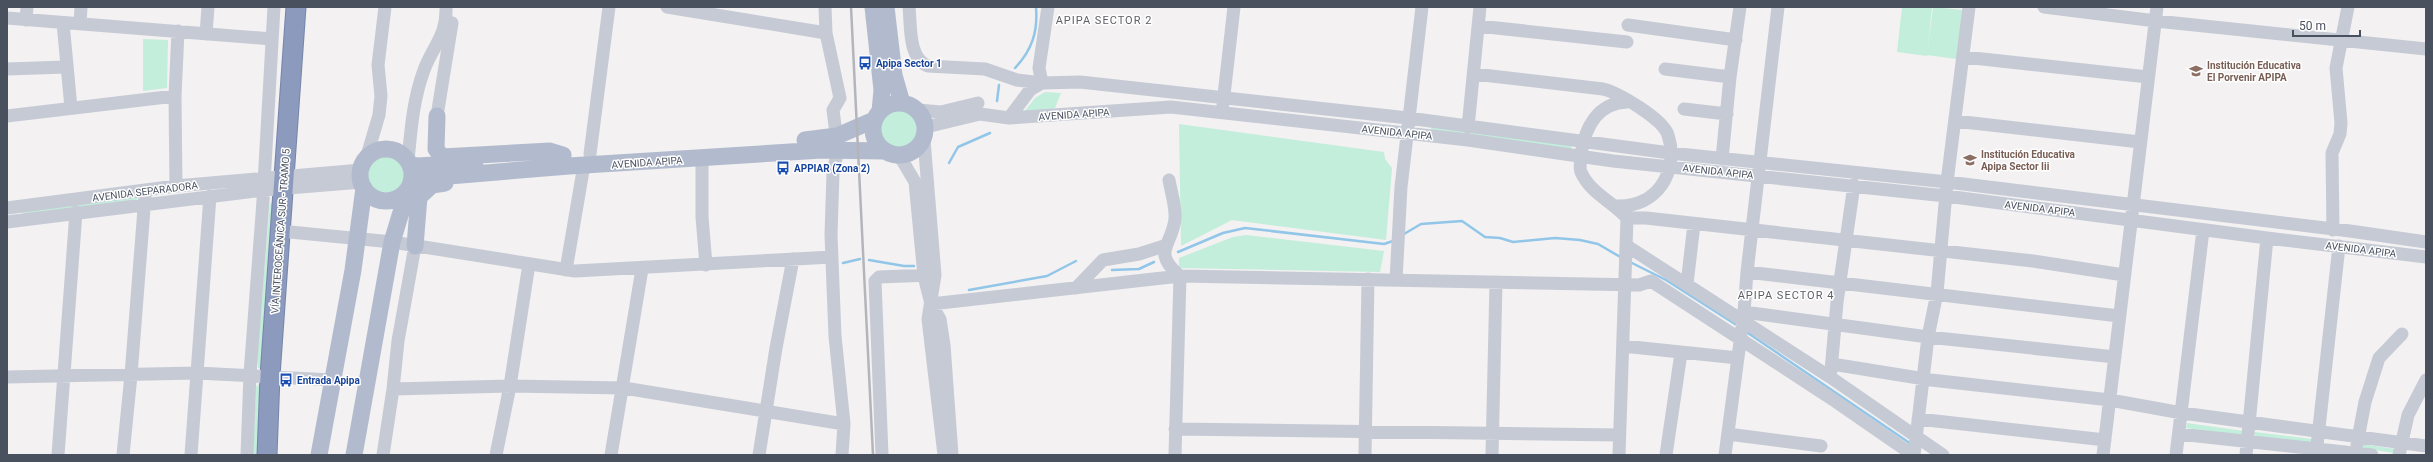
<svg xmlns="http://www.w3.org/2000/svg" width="2433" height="462" viewBox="0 0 2433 462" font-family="Roboto,sans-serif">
<rect width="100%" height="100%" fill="#f3f1f1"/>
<path fill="#c2eedb" d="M 1902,7 L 1932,7 L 1927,56 L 1897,52 Z
M 1933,7 L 1963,10 L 1957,59 L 1927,55 Z
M 143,39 L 168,40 L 167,88 L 143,91 Z
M 1045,92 L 1061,93 L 1055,108 L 1021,116 L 1035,98 Z
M881 129a19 19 0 1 1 38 0a19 19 0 1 1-38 0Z
M 1179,124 L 1384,152 L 1385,159 L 1392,168 L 1386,240 L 1232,220 L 1181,246 Z
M 1431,126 L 1572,145 L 1571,150 L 1431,132 Z
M368 176a19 19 0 1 1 38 0a19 19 0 1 1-38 0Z
M 137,197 L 137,200 L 23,215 L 23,212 Z
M 273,202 L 276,203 L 264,369 L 258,368 L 257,357 L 270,204 Z
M 1246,235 L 1384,251 L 1380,272 L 1179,268 L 1179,258 L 1233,237 Z
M 259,384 L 263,384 L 261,455 L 253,455 L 256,387 Z
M 2187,423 L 2244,431 L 2244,436 L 2186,428 Z
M 2255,432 L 2312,439 L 2311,443 L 2255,436 Z
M 2362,444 L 2395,449 L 2394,453 L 2362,448 Z"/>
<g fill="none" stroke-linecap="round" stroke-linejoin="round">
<path stroke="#91c6e9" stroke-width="2.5" d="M 1015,68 C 1032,50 1038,32 1036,7
M 997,101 L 999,85
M 949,163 L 958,147 L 990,133
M 1404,234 L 1421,224 L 1462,221 L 1485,237 L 1500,238 L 1513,242 L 1555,238 L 1580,240 L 1598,244 L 1622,258
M 1178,252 L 1223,233 L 1245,228 L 1384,244 L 1393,241
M 869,260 L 904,266 L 914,266
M 1630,262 L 1666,280 L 1735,324
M 843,263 L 860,259
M 1112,270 L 1139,269 L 1154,262
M 969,290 L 1047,276 L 1076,261
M 1748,333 L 1911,444"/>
<g stroke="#7685a9" stroke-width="21">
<path id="highway" d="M 267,455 L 270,376 L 296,7"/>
</g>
<path stroke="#c5cad5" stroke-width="13" d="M 667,7 L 826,33
M 825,7 L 826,33 L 840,98 L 833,110 L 838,149 L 833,173 L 831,235 L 835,336 L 844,424 L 842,455
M 909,7 C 911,26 908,58 928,66 L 985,69 L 1017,80 L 1042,83 L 1080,82 L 1408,118 L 1670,153 L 1947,182 L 2350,231 L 2426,242
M 2044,7 L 2156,21 L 2426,49
M 7,18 L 272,39
M 26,20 L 27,7
M 63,23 L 71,108
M 80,24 L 81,7
M 1628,25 L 1736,40
M 1478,26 L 1627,42
M 206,34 L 208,7
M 1964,57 L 2148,77
M 7,69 L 66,67
M 1665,69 L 1730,77
M 1474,74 L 1603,89 C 1619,93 1663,119 1668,135 C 1680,172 1656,208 1617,206
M 1042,83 L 1039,68 L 1048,7
M 1223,104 L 1234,7
M 1684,109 L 1727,114
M 918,110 L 941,112 L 978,103
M 7,116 L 175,96
M 437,116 L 452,23
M 1009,118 L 1030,90 L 1042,83
M 1955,121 L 2140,142
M 926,127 L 980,114 L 1009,118 L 1171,107 L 1468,140 L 1613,161 L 1946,196 L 2267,238 L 2426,257
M 1468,127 L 1480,7
M 924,140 L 935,275 L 928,319 L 944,455
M 590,154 L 609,7
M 895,155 L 902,160 L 915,182 L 924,276 L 931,304 L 940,319 L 944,345 L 952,455
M 702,158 L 702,217 L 706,265
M 366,159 L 379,115 L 381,96 L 378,65 L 385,7
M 1722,159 L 1730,77 L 1740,7
M 408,161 C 411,129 413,100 424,70 C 433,46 447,36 446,7
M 1169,180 C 1171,192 1176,206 1175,219 C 1172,246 1151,252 1180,276 L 1175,455
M 176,186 L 175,96 L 178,31
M 7,208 L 176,186 L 361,170
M 1627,218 L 1646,218 L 2033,261 L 2124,275
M 7,222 L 264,190 L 362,182
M 2333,230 L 2332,153 L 2340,134 L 2341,123 L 2336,68 L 2348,7
M 280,231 L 392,242 L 575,271 L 832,257
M 1627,246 L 1830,377 L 1943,455
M 566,270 L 584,165
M 1747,272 L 2119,316
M 1396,280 L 1401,187 L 1422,7
M 1687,284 L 1694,224
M 1076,288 L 1103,260 L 1139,254 L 1164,246
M 931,304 L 1180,276 L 1639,285 L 1651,281 L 1829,397 L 1913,455
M 1744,312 L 1928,337 L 2115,357
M 1623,346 L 1738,358
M 1832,364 L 1931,380 L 2110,400 L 2182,413 L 2426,446
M 1831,371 L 1837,302 L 1854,185
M 7,377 L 197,373 L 332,380
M 393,389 L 510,386 L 624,388 L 844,424
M 1918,419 L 2105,440
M 1175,429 L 1619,435
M 1728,434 L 1821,446
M 2179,434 L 2372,455
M 2357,444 L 2365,402 L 2379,358 L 2402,334
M 58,455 L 76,212
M 123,455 L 131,375 L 145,196
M 191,455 L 210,196
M 247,455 L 250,374 L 263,201 L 274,7
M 383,455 L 393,389 L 398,341 L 415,246
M 496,455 L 510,386 L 529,264
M 611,455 L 642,269
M 759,455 L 776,348 L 793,259
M 882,455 L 875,281 L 879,277 L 931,275
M 1365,455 L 1368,279
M 1492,455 L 1496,282
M 1619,455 L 1627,218 C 1613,202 1590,193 1581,172 C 1579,168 1581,159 1581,154 C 1585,128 1597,103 1627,102
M 1666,455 L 1681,353
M 1725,455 L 1744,312 L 1747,272 L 1778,7
M 1914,455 L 1928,337 L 1937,293 L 1947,182 L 1969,7
M 2103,455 L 2157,7
M 2176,455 L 2203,230
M 2246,455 L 2267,238
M 2316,455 L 2339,246
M 2399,455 L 2408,415 L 2426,380"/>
<path stroke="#b2bbce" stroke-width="17" d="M 873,7 L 882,90 L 880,111
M 886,7 L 894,75 L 902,103
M873 129a26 26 0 1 1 52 0a26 26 0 1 1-52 0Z
M 437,116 L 436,149 L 442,157 L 550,151 L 563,155
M 805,140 L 837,136 L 874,120
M360 175a26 26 0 1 1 52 0a26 26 0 1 1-52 0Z
M 410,165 L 419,166 L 475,162
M 411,183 L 425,178 L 569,166 L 822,150 L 884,151
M 415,246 L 419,197 L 432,185 L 445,183
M 319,455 L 353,270 L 364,188
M 354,455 L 392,242 L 408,189"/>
<use href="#highway" stroke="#8b9abd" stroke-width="19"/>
<path stroke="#b3b5bb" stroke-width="2.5" d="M 851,7 L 873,455"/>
</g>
<defs>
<g id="bus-bare" transform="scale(1.08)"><path d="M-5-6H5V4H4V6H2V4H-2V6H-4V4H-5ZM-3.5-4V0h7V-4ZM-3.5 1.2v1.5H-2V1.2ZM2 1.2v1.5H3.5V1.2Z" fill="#1a4fb4" stroke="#fff" stroke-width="2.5" paint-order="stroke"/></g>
<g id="school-bare" transform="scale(1.08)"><path d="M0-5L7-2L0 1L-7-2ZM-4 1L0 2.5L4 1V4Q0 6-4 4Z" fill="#8d6e63" stroke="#fff" stroke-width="2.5" paint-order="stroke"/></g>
</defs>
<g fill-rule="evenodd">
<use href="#bus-bare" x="865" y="63"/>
<use href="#school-bare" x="2196" y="71"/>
<use href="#school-bare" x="1970" y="160"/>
<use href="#bus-bare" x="783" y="168"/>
<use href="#bus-bare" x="286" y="380"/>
</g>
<g text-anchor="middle" stroke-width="3" stroke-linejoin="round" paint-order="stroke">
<g font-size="10" font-weight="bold" fill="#164399" stroke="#fff" text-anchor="start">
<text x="876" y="67">Apipa Sector 1</text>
<text x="794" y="172">APPIAR (Zona 2)</text>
<text x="297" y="384">Entrada Apipa</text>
</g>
<g font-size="10" font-weight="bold" fill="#785e54" stroke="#fff" text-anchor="start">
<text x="2207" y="69">Institución Educativa<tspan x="2207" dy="12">El Porvenir APIPA</tspan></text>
<text x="1981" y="158">Institución Educativa<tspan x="1981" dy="12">Apipa Sector Iii</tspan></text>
</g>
<g font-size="10" fill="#49505e" stroke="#fff">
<text transform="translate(1074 114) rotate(-4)" y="4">AVENIDA APIPA</text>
<text transform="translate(1397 132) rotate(6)" y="4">AVENIDA APIPA</text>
<text transform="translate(647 162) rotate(-4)" y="4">AVENIDA APIPA</text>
<text transform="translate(1718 171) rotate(6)" y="4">AVENIDA APIPA</text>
<text transform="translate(145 191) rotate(-7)" y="4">AVENIDA SEPARADORA</text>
<text transform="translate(2040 208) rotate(7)" y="4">AVENIDA APIPA</text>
<text transform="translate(280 231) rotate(-86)" y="4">VÍA INTEROCEÁNICA SUR - TRAMO 5</text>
<text transform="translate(2361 249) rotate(7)" y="4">AVENIDA APIPA</text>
</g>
<g font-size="11" letter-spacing="1" fill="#5e6066" stroke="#fff">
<text x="1104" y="24">APIPA SECTOR 2</text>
<text x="1786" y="299">APIPA SECTOR 4</text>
</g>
</g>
<rect width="2433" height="462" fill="none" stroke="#49505e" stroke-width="16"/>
<path d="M2293 30v6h67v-6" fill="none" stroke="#49505e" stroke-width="2"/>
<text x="2299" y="30" font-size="12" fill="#49505e" stroke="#ffffff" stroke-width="3" paint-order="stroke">50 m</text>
</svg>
